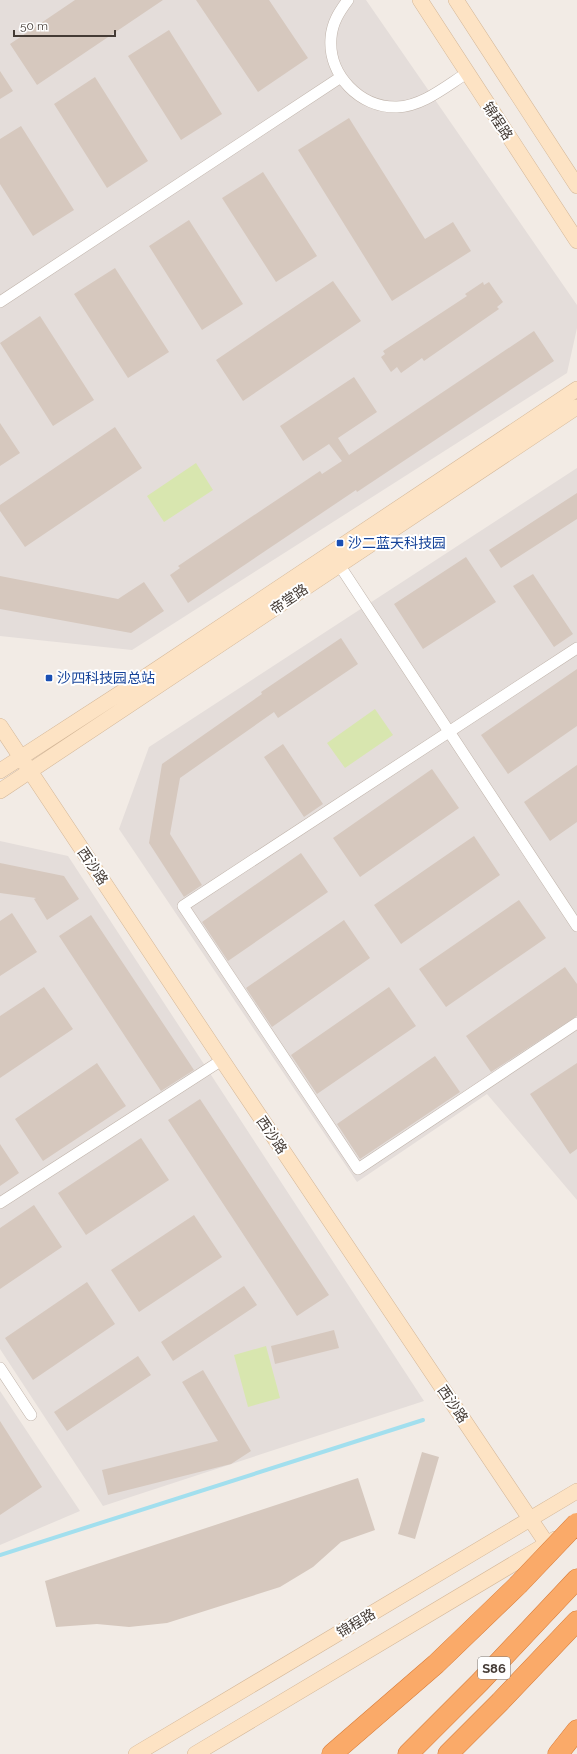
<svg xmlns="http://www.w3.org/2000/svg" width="577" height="1754" viewBox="0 0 577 1754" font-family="Raleway,'Noto Sans SC',sans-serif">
<rect width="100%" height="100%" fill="#f2ebe5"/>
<path fill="#e4ddda" d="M 0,0 L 366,0 L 577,305 L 577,328 L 567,373 L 132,650 L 0,636 Z
M 577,468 L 577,1200 L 487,1094 L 357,1182 L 119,829 L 149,747 Z
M 0,841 L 68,856 L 424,1401 L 103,1506 L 0,1349 Z
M 0,1391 L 80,1511 L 0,1545 Z"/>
<path fill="#d8e6af" d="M 196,463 L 213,490 L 164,522 L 147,496 Z
M 375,709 L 393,735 L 345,768 L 327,743 Z
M 266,1346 L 280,1398 L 248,1407 L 234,1355 Z"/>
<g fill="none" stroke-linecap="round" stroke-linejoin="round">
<path stroke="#a2dfee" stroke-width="4" d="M 0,1555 L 423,1420"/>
</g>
<path fill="#d6c8be" d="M 75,0 L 163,0 L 37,85 L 10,44 Z
M 196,0 L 269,0 L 308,58 L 258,92 Z
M 169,30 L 222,114 L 181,140 L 128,56 Z
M 0,71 L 13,91 L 0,99 Z
M 95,77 L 148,161 L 107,188 L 54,104 Z
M 349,118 L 425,239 L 453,222 L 471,251 L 392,301 L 298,150 Z
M 21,126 L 74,210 L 33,236 L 0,184 L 0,139 Z
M 263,172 L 317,256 L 276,282 L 222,198 Z
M 189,220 L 243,304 L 202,330 L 149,246 Z
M 115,268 L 169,352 L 128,378 L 74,294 Z
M 333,281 L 361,321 L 243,401 L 216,360 Z
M 483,282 L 484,285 L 489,282 L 503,302 L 497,307 L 499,309 L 424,361 L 422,358 L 401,373 L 397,367 L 391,372 L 381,357 L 385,354 L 383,351 L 467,296 L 465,294 Z
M 40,316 L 94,400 L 53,426 L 0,343 Z
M 534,331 L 554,361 L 357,492 L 356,490 L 188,603 L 170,575 L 180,568 L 178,566 L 320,471 L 322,474 L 342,461 L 329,444 L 303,461 L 280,426 L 354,377 L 377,412 L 338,438 L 349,455 Z
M 0,423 L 20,453 L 0,466 Z
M 115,427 L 142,468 L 25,547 L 0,511 L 0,505 Z
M 577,493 L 577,519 L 501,568 L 489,550 Z
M 466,557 L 496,602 L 423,649 L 394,604 Z
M 533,574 L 573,634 L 554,647 L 513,586 Z
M 0,576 L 118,599 L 144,582 L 164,611 L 131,633 L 0,609 Z
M 341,638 L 358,664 L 278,718 L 274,712 L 180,778 L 170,834 L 202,885 L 184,897 L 149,843 L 162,764 L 262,694 L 261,692 Z
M 577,669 L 577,726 L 508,774 L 481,735 Z
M 283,744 L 323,804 L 304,817 L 264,757 Z
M 577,765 L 577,822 L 550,841 L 524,802 Z
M 432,769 L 459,808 L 360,877 L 333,838 Z
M 474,836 L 500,875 L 401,944 L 374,905 Z
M 301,853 L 328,892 L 228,961 L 202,922 Z
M 0,863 L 64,876 L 79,899 L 47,920 L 34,899 L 36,898 L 0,893 Z
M 519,900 L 546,938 L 446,1007 L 419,969 Z
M 12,913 L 37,952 L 0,976 L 0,921 Z
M 91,915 L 194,1070 L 161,1091 L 59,936 Z
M 344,920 L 370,958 L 272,1027 L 246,988 Z
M 565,967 L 577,984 L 577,1016 L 491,1072 L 466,1036 Z
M 44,987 L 73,1029 L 0,1078 L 0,1016 Z
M 389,987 L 416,1026 L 317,1094 L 291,1055 Z
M 435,1056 L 460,1092 L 360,1159 L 337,1124 Z
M 97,1063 L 126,1106 L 43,1161 L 15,1119 Z
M 577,1063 L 577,1149 L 570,1154 L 530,1094 Z
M 200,1099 L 329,1295 L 297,1316 L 168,1120 Z
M 141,1138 L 169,1180 L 86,1235 L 58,1193 Z
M 0,1144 L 19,1173 L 0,1186 Z
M 34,1205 L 62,1247 L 0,1289 L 0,1228 Z
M 194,1215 L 222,1257 L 139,1312 L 111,1270 Z
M 87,1282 L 115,1324 L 33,1380 L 5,1338 Z
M 244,1286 L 257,1305 L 173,1361 L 161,1342 Z
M 334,1330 L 339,1348 L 275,1364 L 271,1346 Z
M 138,1356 L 151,1375 L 67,1431 L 54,1412 Z
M 203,1370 L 251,1451 L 231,1464 L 108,1495 L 102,1470 L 218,1441 L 182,1382 Z
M 0,1421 L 42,1487 L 0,1515 Z
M 422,1452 L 439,1457 L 415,1539 L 398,1534 Z
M 358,1478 L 375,1530 L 341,1542 L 313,1567 L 280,1587 L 167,1623 L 129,1627 L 97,1624 L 56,1627 L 45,1581 Z"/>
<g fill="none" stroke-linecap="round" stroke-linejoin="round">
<g stroke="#c0b4ab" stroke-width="12">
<path id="street" d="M 348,0 C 339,12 332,23 331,38 C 328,75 360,108 397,107 C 423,106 446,86 467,73
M 0,302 L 341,77
M 336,560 L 577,926
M 577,648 L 183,906 L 358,1169 L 577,1023
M 0,1203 L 222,1060
M 0,1368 L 31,1415"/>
</g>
<g stroke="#d4b798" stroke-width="16">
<path id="secondary" d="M 420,0 L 577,241
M 456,0 L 577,186
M 0,726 L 222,1060 L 547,1544
M 0,771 L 145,677 L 577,389
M 0,791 L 577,407
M 136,1754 L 577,1491
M 195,1754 L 555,1539"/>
</g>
<g stroke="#d97c39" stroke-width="21">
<path id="highway" d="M 332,1754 L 436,1664 L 518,1585
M 408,1754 L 480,1682 L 577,1579
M 448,1754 L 500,1702 L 577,1621
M 558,1754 L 577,1730"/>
</g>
<use href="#street" stroke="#fff" stroke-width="11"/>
<use href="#secondary" stroke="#fde3c4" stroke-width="15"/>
<use href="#highway" stroke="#faaa69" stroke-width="20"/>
<g stroke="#d97c39" stroke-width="21" stroke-linecap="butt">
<path id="highway-bridge" d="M 518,1585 L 577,1523"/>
</g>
<use href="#highway-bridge" stroke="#faaa69" stroke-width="20"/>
</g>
<g fill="#1a4fb4" stroke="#fff" stroke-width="1.5">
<rect x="336" y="539" width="8" height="8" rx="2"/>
<rect x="45" y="674" width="8" height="8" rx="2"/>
</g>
<g text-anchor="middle" stroke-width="4" stroke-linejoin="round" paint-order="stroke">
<rect fill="#fff" stroke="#7c7672" stroke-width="1" x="478" y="1657" width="32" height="22" rx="3"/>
<g font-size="13" font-weight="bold" fill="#443b35">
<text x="494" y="1673">S86</text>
</g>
<g font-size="14" fill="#443b35" stroke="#fff">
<text transform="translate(498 121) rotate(57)" y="5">锦程路</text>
<text transform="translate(289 599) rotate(-34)" y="5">帝堂路</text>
<text transform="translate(93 866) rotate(56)" y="5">西沙路</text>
<text transform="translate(272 1135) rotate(56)" y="5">西沙路</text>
<text transform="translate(453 1404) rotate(56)" y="5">西沙路</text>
<text transform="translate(356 1623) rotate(-31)" y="5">锦程路</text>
</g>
<g font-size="14" fill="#164399" stroke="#fff" text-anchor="start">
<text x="348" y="548">沙二蓝天科技园</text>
<text x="57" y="683">沙四科技园总站</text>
</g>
</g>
<path d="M14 30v6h101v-6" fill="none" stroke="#443b35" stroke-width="2"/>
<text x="20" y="30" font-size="12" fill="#443b35" stroke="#ffffff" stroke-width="3" paint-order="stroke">50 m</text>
</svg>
